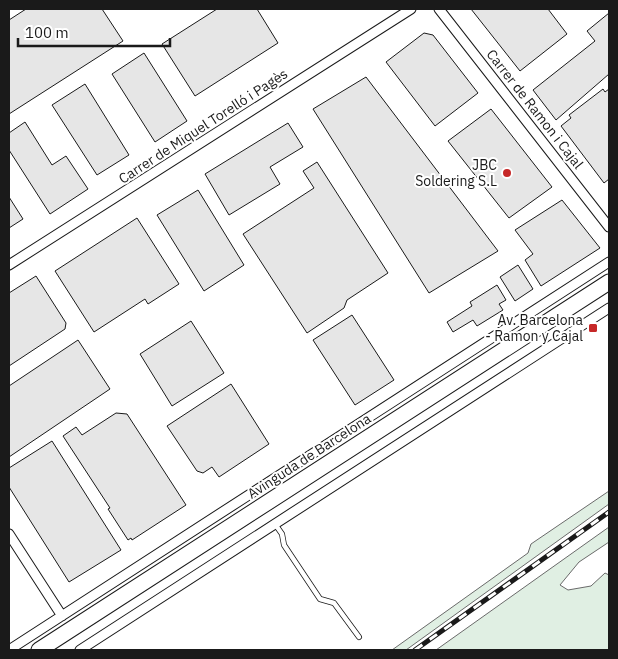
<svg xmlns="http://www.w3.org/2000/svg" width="618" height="659" viewBox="0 0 618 659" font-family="'IBM Plex Sans',sans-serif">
<rect width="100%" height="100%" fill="#fff"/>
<path fill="#e0efe3" stroke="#6a6a6a" d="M 609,491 L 609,504 L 406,650 L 392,650 L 528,553 L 531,544 Z
M 609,527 L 609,542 L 579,562 L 560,585 L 568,590 L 591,586 L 605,573 L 609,575 L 609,650 L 436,650 Z"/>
<path fill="#e6e6e6" stroke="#1a1a1a" d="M 26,9 L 102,9 L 123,41 L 9,114 L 9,20 Z
M 217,9 L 257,9 L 278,43 L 195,96 L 162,44 Z
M 471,9 L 548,9 L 567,34 L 520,71 Z
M 609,13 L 609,74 L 556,120 L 533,90 L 595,41 L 587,31 Z
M 424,33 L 433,35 L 478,93 L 435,126 L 386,62 Z
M 144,53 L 187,121 L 155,142 L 112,74 Z
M 366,77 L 498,251 L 429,293 L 313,109 Z
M 85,84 L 129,155 L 97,175 L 52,105 Z
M 603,89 L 605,92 L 609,89 L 609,179 L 604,183 L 561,126 L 571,118 L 569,115 Z
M 491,109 L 552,187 L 509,218 L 448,141 Z
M 25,122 L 52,165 L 66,156 L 88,189 L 50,214 L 9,150 L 9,133 Z
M 288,123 L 303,147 L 270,167 L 280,184 L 229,215 L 205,174 Z
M 317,162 L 388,273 L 347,300 L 344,308 L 307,333 L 243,234 L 314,188 L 303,171 Z
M 198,190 L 244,265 L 204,291 L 157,215 Z
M 9,197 L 23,219 L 9,228 Z
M 562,200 L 600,248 L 541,286 L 525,260 L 533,254 L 515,230 Z
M 137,218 L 179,284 L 148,304 L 145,299 L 94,332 L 55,271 Z
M 518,265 L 533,289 L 515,301 L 500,277 Z
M 36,276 L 66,323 L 65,329 L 9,366 L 9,293 Z
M 497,285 L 506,300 L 499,304 L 503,310 L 477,326 L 473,320 L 453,332 L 447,322 L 472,306 L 470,302 Z
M 352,315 L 394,380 L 355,405 L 313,340 Z
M 191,321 L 224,373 L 172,406 L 140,354 Z
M 78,340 L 110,389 L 9,457 L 9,386 Z
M 231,384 L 269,444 L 219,477 L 212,467 L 203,473 L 197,471 L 167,426 Z
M 116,413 L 127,414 L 186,505 L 132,540 L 131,538 L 128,540 L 108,509 L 110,508 L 63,436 L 76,427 L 82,435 Z
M 52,441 L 121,550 L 69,582 L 9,487 L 9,468 Z"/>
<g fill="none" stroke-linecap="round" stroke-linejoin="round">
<g stroke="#1a1a1a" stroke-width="6">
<path id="lane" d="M 275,524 L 282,534 L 284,545 L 320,599 L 334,603 L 359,637"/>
</g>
<g stroke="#1a1a1a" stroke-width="11">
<path id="street" d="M 439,9 L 609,227
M 9,265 L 411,9
M 9,534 L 62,616
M 9,650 L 609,262
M 80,650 L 609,308"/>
</g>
<g stroke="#1a1a1a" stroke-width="17">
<path id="primary" d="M 39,650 L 609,282"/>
</g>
<use href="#lane" stroke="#fff" stroke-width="4.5"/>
<use href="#street" stroke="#fff" stroke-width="9"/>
<use href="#primary" stroke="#fff" stroke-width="15"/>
<g stroke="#1a1a1a" stroke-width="5">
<path id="rail" d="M 415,650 L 609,512"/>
</g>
<use href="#rail" stroke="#fff" stroke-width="3" stroke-dasharray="9" stroke-linecap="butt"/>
</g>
<g fill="#c62828" stroke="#fff" stroke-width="2">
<circle cx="507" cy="173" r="5"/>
<rect x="588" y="323" width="10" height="10" rx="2.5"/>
</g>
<g text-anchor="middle" stroke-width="4" stroke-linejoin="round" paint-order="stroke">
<g font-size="14" fill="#1a1a1a" stroke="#fff">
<text transform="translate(535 109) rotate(52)" y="5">Carrer de Ramon i Cajal</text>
<text transform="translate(203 126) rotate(-33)" y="5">Carrer de Miquel Torelló i Pagès</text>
<text transform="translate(309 456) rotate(-33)" y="5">Avinguda de Barcelona</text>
</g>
<g font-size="14" fill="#1a1a1a" stroke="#fff" text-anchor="end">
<text x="497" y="170">JBC<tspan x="497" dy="16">Soldering S.L</tspan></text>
<text x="583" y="325">Av. Barcelona<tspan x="583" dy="16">- Ramon y Cajal</tspan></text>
</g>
</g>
<rect width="618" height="659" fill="none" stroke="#1a1a1a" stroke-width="20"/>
<path d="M18 38v8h152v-8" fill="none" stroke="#1a1a1a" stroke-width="2.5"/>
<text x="25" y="38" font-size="15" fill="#1a1a1a" stroke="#ffffff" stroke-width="4" paint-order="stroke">100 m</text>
</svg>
